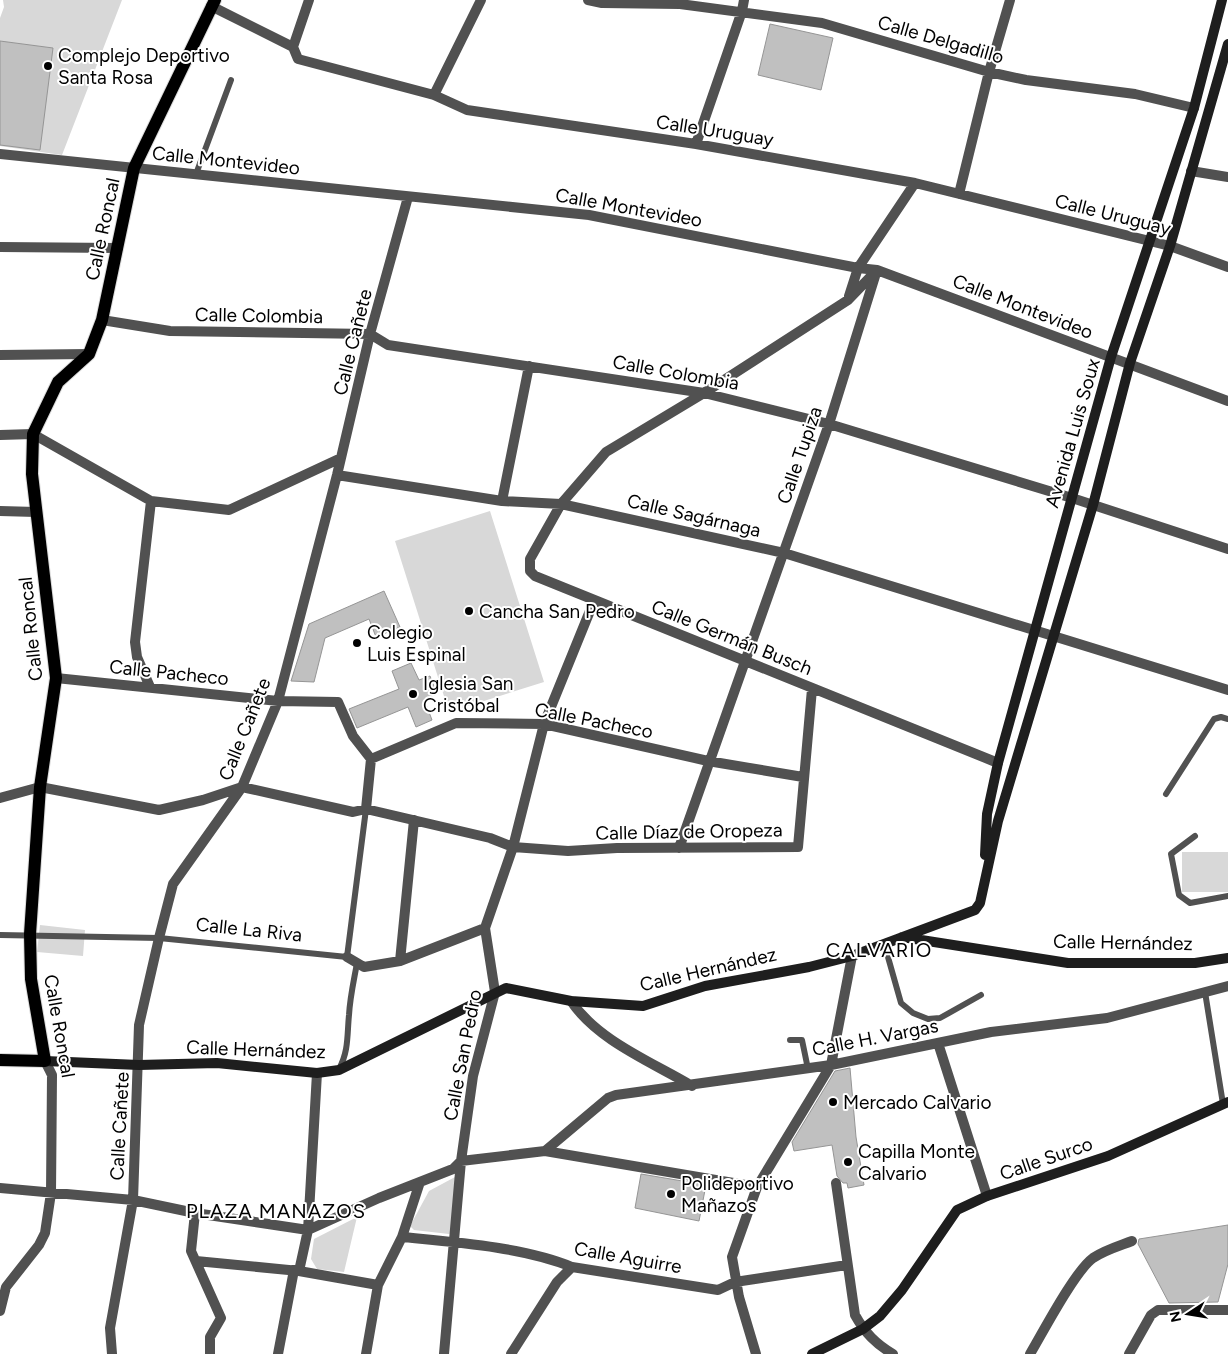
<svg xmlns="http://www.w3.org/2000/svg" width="1228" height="1354" viewBox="0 0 1228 1354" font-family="Figtree,sans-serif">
<rect width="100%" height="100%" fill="#fff"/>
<path fill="#d8d8d8" d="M 3,0 L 122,0 L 62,155 L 0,146 L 0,18 L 4,7 Z
M 490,511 L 544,682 L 449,712 L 395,541 Z
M 1182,852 L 1228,852 L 1228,892 L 1182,892 Z
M 40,925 L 85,930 L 83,956 L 37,952 Z
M 455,1177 L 454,1231 L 449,1234 L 414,1230 L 410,1226 L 429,1191 Z
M 357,1217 L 344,1272 L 317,1269 L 311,1259 L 314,1239 Z"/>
<path fill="#c0c0c0" stroke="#959595" d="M 770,24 L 833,38 L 821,90 L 758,75 Z
M 0,41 L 53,48 L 40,150 L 0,145 Z
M 384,591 L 400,627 L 376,637 L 369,619 L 325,638 L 314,682 L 291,681 L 309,624 Z
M 411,663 L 419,680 L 430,676 L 437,694 L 424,699 L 432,720 L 416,727 L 408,707 L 357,728 L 349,709 L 399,689 L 392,671 Z
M 850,1068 L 856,1137 L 864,1185 L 848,1188 L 847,1183 L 843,1183 L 837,1176 L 832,1145 L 794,1151 L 792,1142 L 835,1071 Z
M 641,1174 L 706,1185 L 699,1221 L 635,1208 Z
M 1228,1225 L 1228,1264 L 1218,1302 L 1169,1303 L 1138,1244 L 1139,1239 Z"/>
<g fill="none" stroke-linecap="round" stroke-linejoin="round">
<g stroke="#dbdbdb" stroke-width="14">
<path id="primary" d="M 0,1060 L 45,1061 L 31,979 L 30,934 L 40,787 L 56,678 L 32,474 L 33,434 L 58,382 L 89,354 L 102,320 L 134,168 L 215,0"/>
</g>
<path stroke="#515151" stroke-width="6" d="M 196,174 L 231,80
M 1166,794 L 1214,719 L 1221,717 L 1228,719
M 1195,836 L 1171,854 L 1179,895 L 1190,903 L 1228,896
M 0,935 L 159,938 L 347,957 L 366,809
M 884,943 L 901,1003 L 913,1013 L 928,1019 L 940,1018 L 981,995
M 1205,992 L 1223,1104
M 790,1040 L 802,1040 L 808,1069
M 339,1069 C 349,1051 347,1034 349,1015 C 350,997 354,980 357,963"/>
<path stroke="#515151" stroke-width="10" d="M 588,0 L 602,3 L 680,4 L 822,23 L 989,72 L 1026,80 L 1135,94 L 1194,108
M 211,6 L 293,47 L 298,59 L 434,95 L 467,110 L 696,144 L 915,183 L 1170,246 L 1228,267
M 293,47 L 309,0
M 434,95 L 481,0
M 696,144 L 742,11 L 744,0
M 0,154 L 589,215 L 858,268 L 877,270 L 1228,401
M 1191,171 L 1228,177
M 959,194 L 989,72 L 1010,0
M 0,247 L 118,248
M 877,270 L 848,300 L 704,393 L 606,452 L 561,504 L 530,559 L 530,571 L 535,576 L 998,763
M 849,296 L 858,268 L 915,183
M 102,320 L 170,331 L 370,334 L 388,345 L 704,393 L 829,424 L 1072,498 L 1228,549
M 0,355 L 89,354
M 0,435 L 33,434 L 151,501 L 229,510 L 341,458
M 337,475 L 502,501 L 561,504 L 784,553 L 1228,690
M 502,501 L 529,366
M 0,511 L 36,512
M 56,678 L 278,701 L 338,702 L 353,736 L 371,759 L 456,723 L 544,724 L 708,761 L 803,777
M 150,687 L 137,657 L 135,642 L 151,501
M 0,798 L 40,787 L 159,810 L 203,800 L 242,787 L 353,812 L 366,809 L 371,759
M 366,809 L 490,838 L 513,847 L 568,851 L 617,848 L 798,847 L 812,689
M 679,848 L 829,424 L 876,273
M 347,957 L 364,967 L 400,961 L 485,928
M 400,961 L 414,820
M 571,1001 C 598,1041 652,1062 692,1086
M 938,1043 L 987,1196
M 545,1151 L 608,1098 L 616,1095 L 831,1065 L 991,1032 L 1107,1018 L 1228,986
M 836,1183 L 855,1315 C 865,1333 876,1344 893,1354
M 0,1188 L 133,1200 L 195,1213 L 308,1230 L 379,1198 L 453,1169 L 461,1161 L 545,1151 L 757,1187
M 195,1213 L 191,1251 L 221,1318 L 210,1337 L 210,1354
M 402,1237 C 453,1242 524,1247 572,1267 L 718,1290 L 735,1282 L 847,1265
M 196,1261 L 299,1271 L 378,1285
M 299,1271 L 308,1230 L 317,1073
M 0,1311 L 6,1287 L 39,1245 L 45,1233 L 51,1193 L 52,1075 L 45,1061
M 112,1354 L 110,1328 L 133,1200 L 139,1025 L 159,938 L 173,884 L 242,787 L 278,701 L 337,475 L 370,334 L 408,197
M 278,1354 L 294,1270
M 366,1354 L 378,1285 L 402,1237 L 420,1182
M 444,1354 L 461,1161 L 473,1076 L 495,992 L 485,928 L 513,847 L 544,724 L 594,601
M 511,1354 L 557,1282 L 572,1267
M 756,1354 L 739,1297 L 732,1257 L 757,1187 L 831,1065 L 852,956
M 1030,1354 C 1043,1332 1075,1271 1093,1258 C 1105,1250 1119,1246 1132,1241
M 1129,1354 L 1151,1315 L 1158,1310 L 1228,1310"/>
<path stroke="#1e1e1e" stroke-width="10" d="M 985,855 L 987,814 L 998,763 L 1111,357 L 1194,108 L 1222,0
M 902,937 L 1068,963 L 1195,963 L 1228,958
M 45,1061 L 139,1065 L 217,1063 L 317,1073 L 339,1070 L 506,988 L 571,1001 L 643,1006 L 705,986 L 809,967 L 852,956 L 975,910 L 980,903 L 998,821 L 1093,505 L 1130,363 L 1170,246 L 1228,44
M 812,1354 L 863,1329 L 880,1316 L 902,1290 L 957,1210 L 987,1196 L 1108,1156 L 1228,1102"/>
<use href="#primary" stroke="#000" stroke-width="12"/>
</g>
<g fill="#000" stroke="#fff" stroke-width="2">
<circle cx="48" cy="66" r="5"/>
<circle cx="469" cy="611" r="5"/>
<circle cx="357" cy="643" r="5"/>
<circle cx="413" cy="694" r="5"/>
<circle cx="833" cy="1102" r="5"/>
<circle cx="848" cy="1162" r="5"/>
<circle cx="671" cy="1194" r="5"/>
</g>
<g text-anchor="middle" stroke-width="4" stroke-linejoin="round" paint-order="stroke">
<g font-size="19" fill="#000" stroke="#fff">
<text transform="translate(941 39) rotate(16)" y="7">Calle Delgadillo</text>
<text transform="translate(715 130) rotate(9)" y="7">Calle Uruguay</text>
<text transform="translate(226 160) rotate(6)" y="7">Calle Montevideo</text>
<text transform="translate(629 207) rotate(10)" y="7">Calle Montevideo</text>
<text transform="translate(1113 214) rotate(14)" y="7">Calle Uruguay</text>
<text transform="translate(102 229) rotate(-78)" y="7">Calle Roncal</text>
<text transform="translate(1023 306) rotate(21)" y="7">Calle Montevideo</text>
<text transform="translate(259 315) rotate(1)" y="7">Calle Colombia</text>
<text transform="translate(352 342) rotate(-76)" y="7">Calle Cañete</text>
<text transform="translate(676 372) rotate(10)" y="7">Calle Colombia</text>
<text transform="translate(1072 433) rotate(-74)" y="7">Avenida Luis Soux</text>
<text transform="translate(799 455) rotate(-71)" y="7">Calle Tupiza</text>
<text transform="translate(694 515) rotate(13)" y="7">Calle Sagárnaga</text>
<text transform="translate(30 629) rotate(-96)" y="7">Calle Roncal</text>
<text transform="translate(732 637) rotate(22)" y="7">Calle Germán Busch</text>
<text transform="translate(169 672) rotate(6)" y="7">Calle Pacheco</text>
<text transform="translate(594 720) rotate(11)" y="7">Calle Pacheco</text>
<text transform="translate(244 729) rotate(-68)" y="7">Calle Cañete</text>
<text transform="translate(689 831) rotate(-1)" y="7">Calle Díaz de Oropeza</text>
<text transform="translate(249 929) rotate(6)" y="7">Calle La Riva</text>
<text transform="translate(1123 942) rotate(1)" y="7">Calle Hernández</text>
<text transform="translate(708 969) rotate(-13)" y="7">Calle Hernández</text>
<text transform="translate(60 1026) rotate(80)" y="7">Calle Roncal</text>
<text transform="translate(875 1037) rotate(-11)" y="7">Calle H. Vargas</text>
<text transform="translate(256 1049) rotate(2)" y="7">Calle Hernández</text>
<text transform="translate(462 1055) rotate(-79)" y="7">Calle San Pedro</text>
<text transform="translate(119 1126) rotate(-87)" y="7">Calle Cañete</text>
<text transform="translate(1046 1158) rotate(-19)" y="7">Calle Surco</text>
<text transform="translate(628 1257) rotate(10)" y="7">Calle Aguirre</text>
</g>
<g font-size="19" fill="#000" stroke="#fff" text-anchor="start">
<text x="58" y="62">Complejo Deportivo<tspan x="58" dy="22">Santa Rosa</tspan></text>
<text x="479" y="618">Cancha San Pedro</text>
<text x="367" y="639">Colegio<tspan x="367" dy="22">Luis Espinal</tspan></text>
<text x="423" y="690">Iglesia San<tspan x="423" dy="22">Cristóbal</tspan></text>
<text x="843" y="1109">Mercado Calvario</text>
<text x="858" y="1158">Capilla Monte<tspan x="858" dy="22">Calvario</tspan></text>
<text x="681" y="1190">Polideportivo<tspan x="681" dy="22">Mañazos</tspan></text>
</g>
<g font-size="20" letter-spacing="1" fill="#000" stroke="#fff">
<text x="879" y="957">CALVARIO</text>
<text x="276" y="1218">PLAZA MANAZOS</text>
</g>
</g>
<g transform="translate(1188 1314) rotate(258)" stroke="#ffffff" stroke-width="4" paint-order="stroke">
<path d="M0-4L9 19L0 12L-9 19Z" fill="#000000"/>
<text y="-8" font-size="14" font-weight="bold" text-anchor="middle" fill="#000000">N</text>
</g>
</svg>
